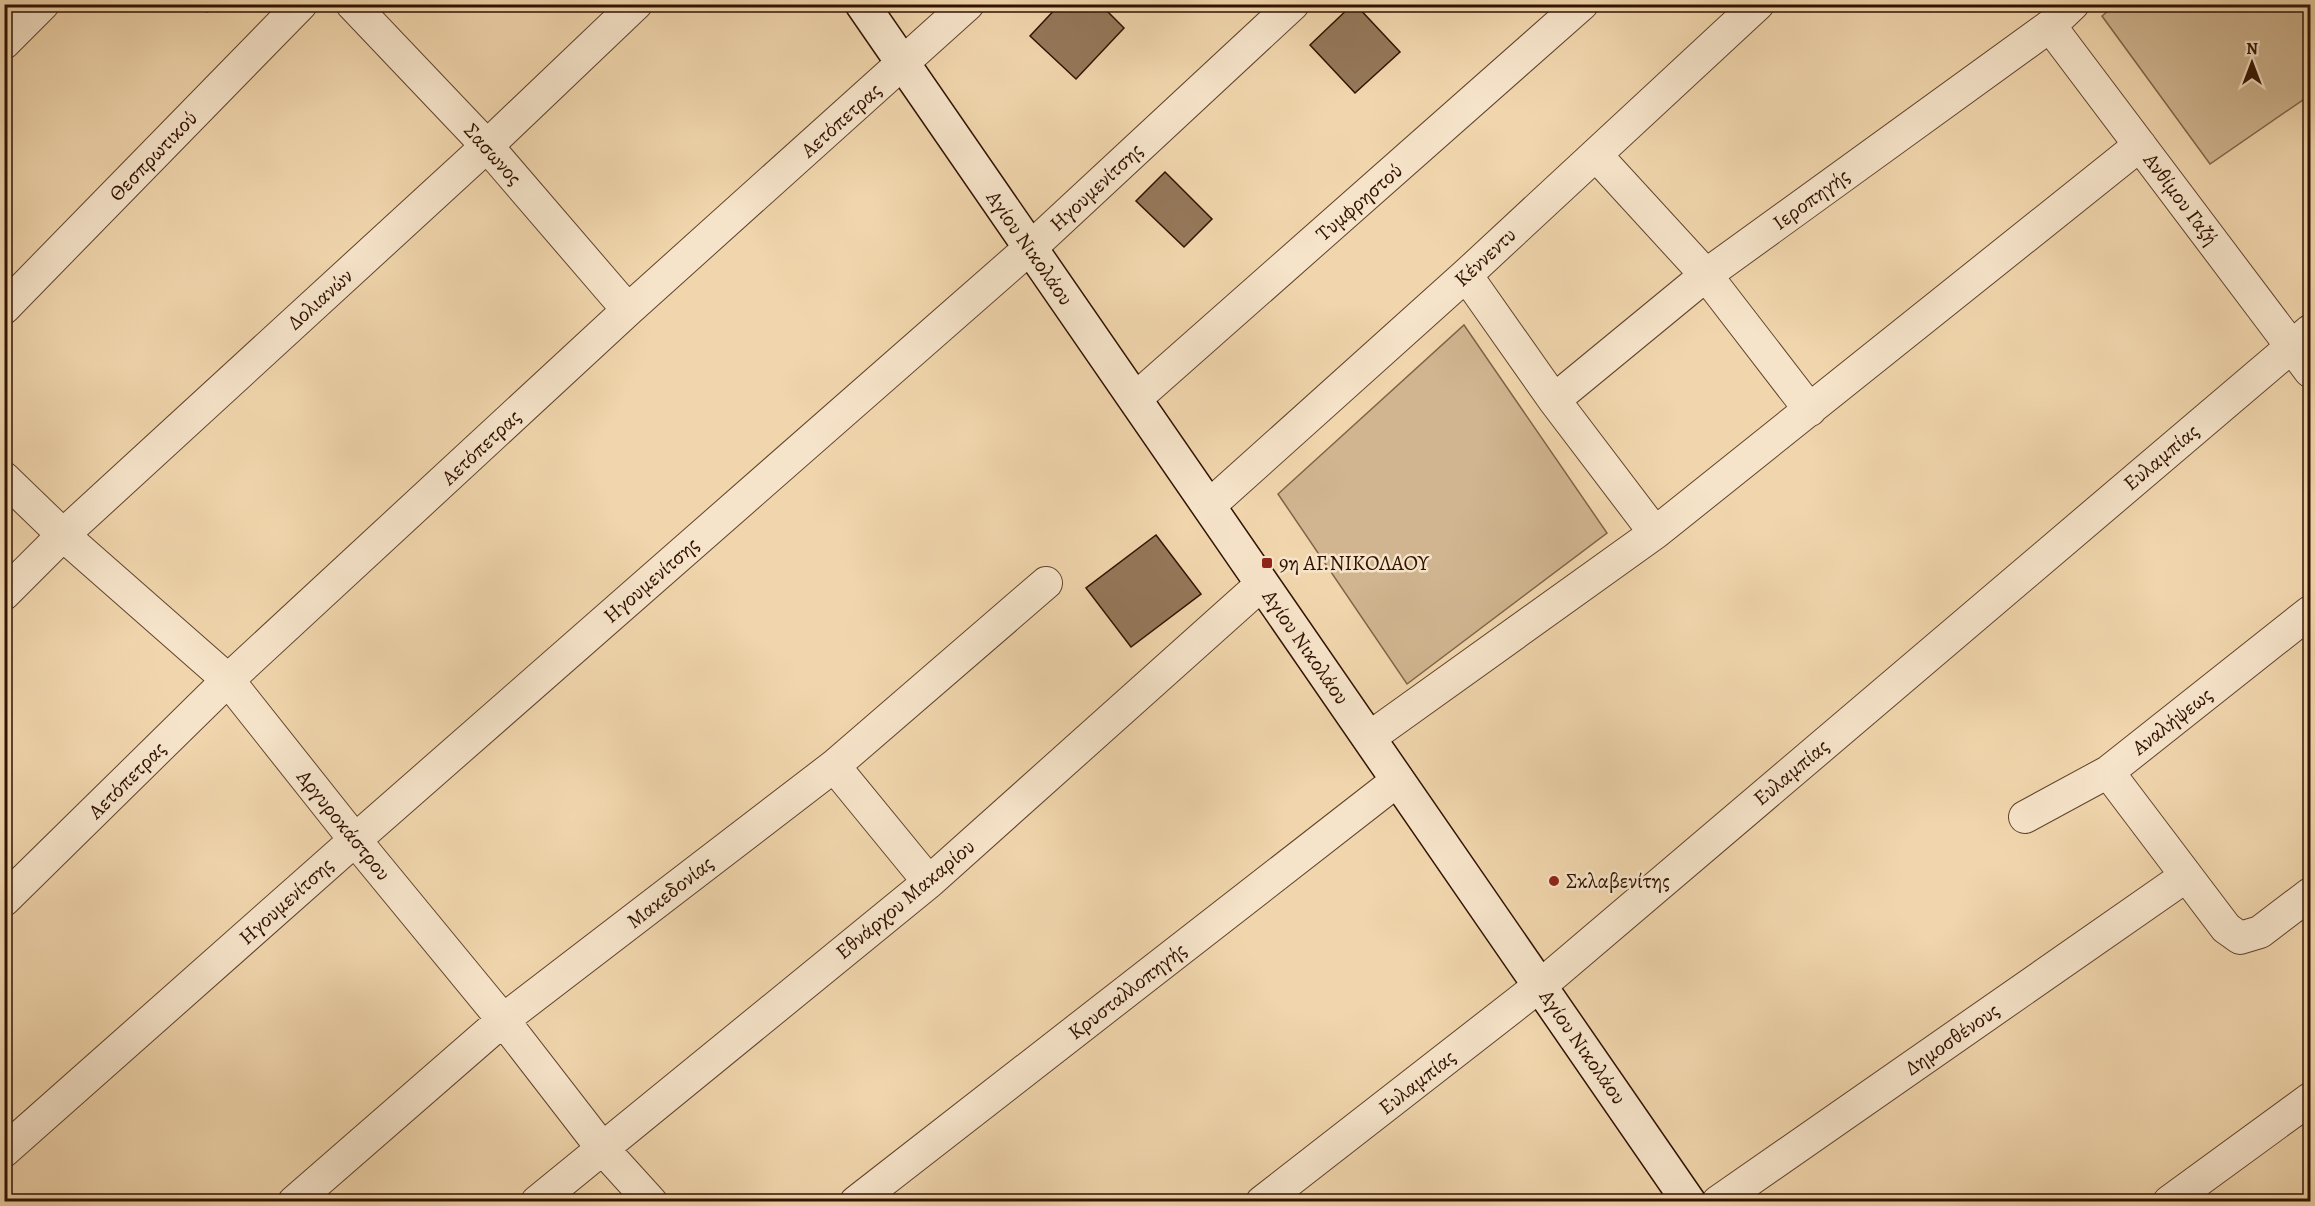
<svg xmlns="http://www.w3.org/2000/svg" width="2315" height="1206" viewBox="0 0 2315 1206" font-family="Alegreya,serif">
<rect width="100%" height="100%" fill="#f1d6ad"/>
<filter id="stains"><feTurbulence type="fractalNoise" baseFrequency=".00333" numOctaves="4"/><feColorMatrix values="0 0 0 0 .2 0 0 0 0 .09 0 0 0 0 .02 0 0 0 .5 -.17"/></filter>
<radialGradient id="worn" r=".72"><stop offset=".6" stop-color="#630" stop-opacity="0"/><stop offset="1" stop-color="#630" stop-opacity=".3"/></radialGradient>
<path fill="#d0b590" stroke="#806448" stroke-width="1.5" d="M 2115,5 L 2310,5 L 2310,95 L 2210,164 L 2102,16 Z
M 1464,325 L 1607,533 L 1407,684 L 1278,494 Z"/>
<path fill="#95785a" stroke="#311201" stroke-width="1.5" d="M 199,4 L 214,4 L 207,12 Z
M 1060,4 L 1100,4 L 1124,28 L 1076,79 L 1030,36 Z
M 1353,4 L 1355,4 L 1400,52 L 1355,93 L 1310,45 Z
M 1165,172 L 1212,219 L 1184,247 L 1136,201 Z
M 1156,535 L 1201,594 L 1131,647 L 1086,588 Z"/>
<g fill="none" stroke-linecap="round" stroke-linejoin="round">
<g stroke="#61432c" stroke-width="34">
<path id="street" d="M 352,4 L 487,146 L 628,310
M 2050,26 L 2310,371
M 4,43 L 43,4
M 1596,155 L 1706,275 L 1810,410
M 1466,275 L 1554,400 L 1655,533
M 4,308 L 301,4
M 1135,399 L 1582,4
M 1554,400 L 1706,275 L 2050,26 L 2073,4
M 4,478 L 63,535 L 228,680 L 355,840 L 503,1020 L 602,1148 L 651,1202
M 1209,506 L 1466,275 L 1758,4
M 4,594 L 63,535 L 487,146 L 636,4
M 1369,738 L 1655,533 L 2140,145
M 834,766 L 929,882
M 2108,772 L 2226,928 L 2240,938 L 2260,932 L 2310,894
M 2025,817 L 2108,772 L 2310,612
M 4,900 L 228,680 L 628,310 L 968,4
M 4,1151 L 355,840 L 1039,240 L 1293,4
M 294,1202 L 503,1020 L 834,766 L 1046,583
M 537,1202 L 929,882 L 1262,584
M 856,1202 L 1398,780
M 1262,1202 L 1547,980 L 2310,331
M 1718,1202 L 2186,876
M 2169,1202 L 2310,1099"/>
</g>
<g stroke="#311201" stroke-width="36">
<path id="secondary" d="M 862,4 L 1689,1202"/>
</g>
<use href="#street" stroke="#f6e4ca" stroke-width="32"/>
<use href="#secondary" stroke="#f6e4ca" stroke-width="33"/>
</g>
<g fill="#8f2418" stroke="#f6e4ca" stroke-width="2">
<rect x="1261" y="557" width="12" height="12" rx="3"/>
<circle cx="1554" cy="881" r="6"/>
</g>
<g text-anchor="middle" stroke-width="5" stroke-linejoin="round" paint-order="stroke">
<g font-size="21" fill="#311201" stroke="#f6e4ca">
<text transform="translate(841 120) rotate(-42)" y="7">Αετόπετρας</text>
<text transform="translate(493 154) rotate(48)" y="7">Σασωνος</text>
<text transform="translate(153 156) rotate(-46)" y="7">Θεσπρωτικού</text>
<text transform="translate(1096 187) rotate(-43)" y="7">Ηγουμενίτσης</text>
<text transform="translate(1811 199) rotate(-36)" y="7">Ιεροπηγής</text>
<text transform="translate(2181 199) rotate(53)" y="7">Ανθίμου Γαζή</text>
<text transform="translate(1359 202) rotate(-41)" y="7">Τυμφρηστού</text>
<text transform="translate(1030 248) rotate(55)" y="7">Αγίου Νικολάου</text>
<text transform="translate(1485 257) rotate(-43)" y="7">Κέννεντυ</text>
<text transform="translate(320 299) rotate(-42)" y="7">Δολιανών</text>
<text transform="translate(481 447) rotate(-43)" y="7">Αετόπετρας</text>
<text transform="translate(2161 457) rotate(-40)" y="7">Ευλαμπίας</text>
<text transform="translate(651 580) rotate(-41)" y="7">Ηγουμενίτσης</text>
<text transform="translate(1306 647) rotate(55)" y="7">Αγίου Νικολάου</text>
<text transform="translate(2172 721) rotate(-38)" y="7">Αναλήψεως</text>
<text transform="translate(1791 772) rotate(-40)" y="7">Ευλαμπίας</text>
<text transform="translate(127 780) rotate(-45)" y="7">Αετόπετρας</text>
<text transform="translate(344 825) rotate(51)" y="7">Αργυροκάστρου</text>
<text transform="translate(670 892) rotate(-38)" y="7">Μακεδονίας</text>
<text transform="translate(905 899) rotate(-40)" y="7">Εθνάρχου Μακαρίου</text>
<text transform="translate(286 901) rotate(-42)" y="7">Ηγουμενίτσης</text>
<text transform="translate(1127 991) rotate(-38)" y="7">Κρυσταλλοπηγής</text>
<text transform="translate(1952 1039) rotate(-35)" y="7">Δημοσθένους</text>
<text transform="translate(1583 1047) rotate(55)" y="7">Αγίου Νικολάου</text>
<text transform="translate(1417 1082) rotate(-38)" y="7">Ευλαμπίας</text>
</g>
<g font-size="21" fill="#311201" stroke="#f6e4ca" text-anchor="start">
<text x="1279" y="570">9η ΑΓ.ΝΙΚΟΛΑΟΥ</text>
<text x="1566" y="888">Σκλαβενίτης</text>
</g>
</g>
<rect width="2315" height="1206" fill="none" stroke="#f1d6ad" stroke-width="24"/>
<rect x="6" y="6" width="2303" height="1194" fill="none" stroke="#311201" stroke-width="3"/>
<rect x="12" y="12" width="2291" height="1182" fill="none" stroke="#311201" stroke-width="1.5"/>
<g transform="translate(2252 63)" stroke="#f6e4ca" stroke-width="4.5" paint-order="stroke">
<path d="M0-4.5L10 22L0 15L-10 22Z" fill="#311201"/>
<text y="-9" font-size="16" font-weight="bold" text-anchor="middle" fill="#311201">N</text>
</g>
<rect width="100%" height="100%" filter="url(#stains)"/>
<rect width="100%" height="100%" fill="url(#worn)"/>
</svg>
